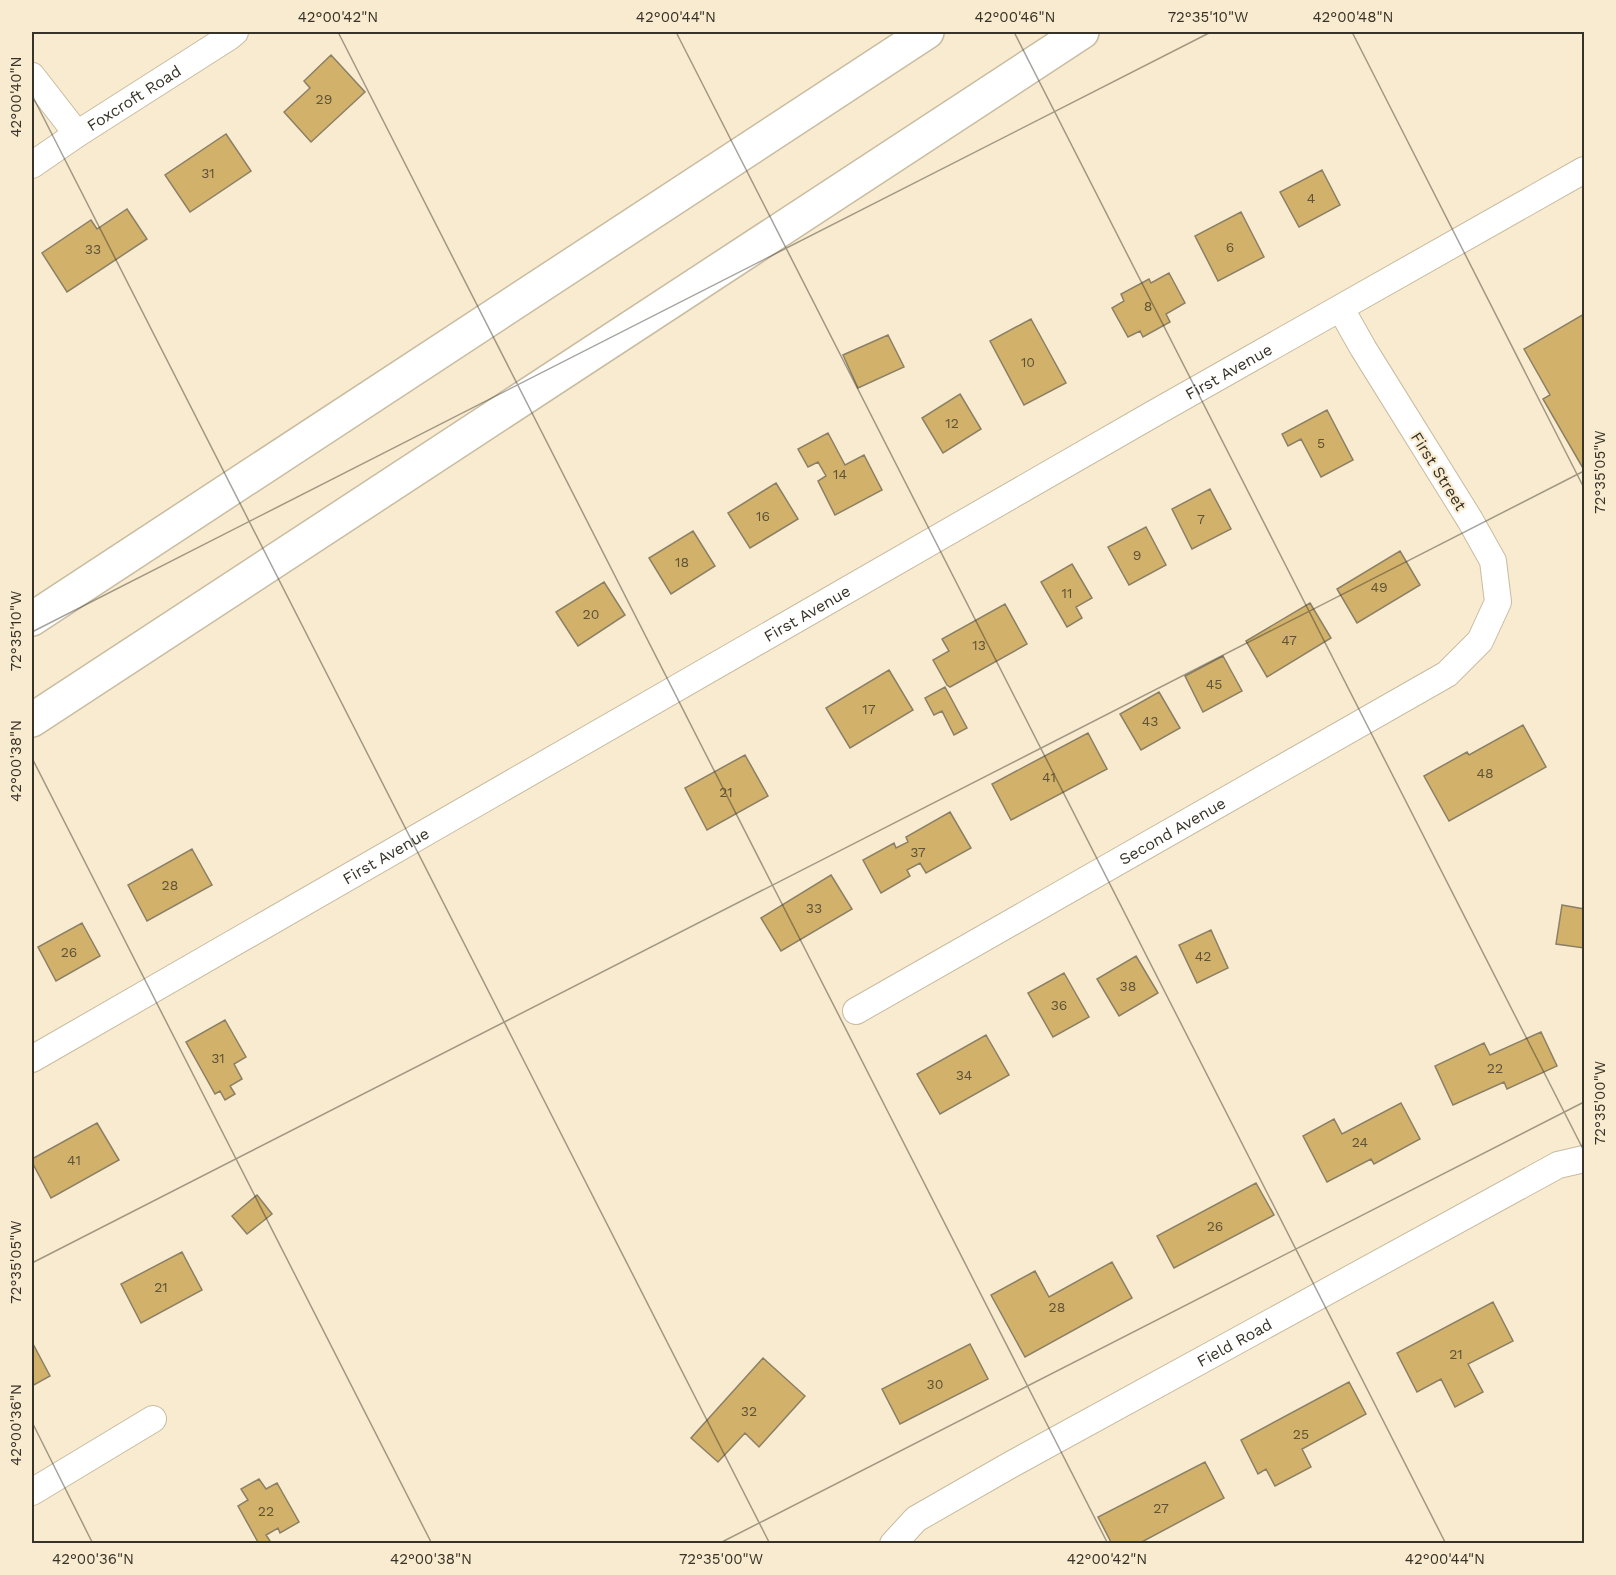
<svg xmlns="http://www.w3.org/2000/svg" width="1616" height="1575" viewBox="0 0 1616 1575" font-family="'Work Sans',sans-serif">
<rect width="100%" height="100%" fill="#f8ebcf"/>
<path fill="#d2b26a" stroke="#8b7f65" stroke-width="1.5" d="M 331,55 L 365,92 L 311,142 L 284,112 L 310,88 L 304,81 Z
M 226,134 L 251,171 L 190,212 L 165,175 Z
M 1322,170 L 1340,205 L 1299,227 L 1280,192 Z
M 127,209 L 147,239 L 67,292 L 42,253 L 91,220 L 97,229 Z
M 1241,212 L 1264,257 L 1218,281 L 1195,236 Z
M 1169,273 L 1185,303 L 1166,314 L 1170,322 L 1143,337 L 1140,331 L 1128,337 L 1112,308 L 1124,301 L 1121,294 L 1149,279 L 1151,283 Z
M 1584,314 L 1584,470 L 1543,399 L 1550,395 L 1524,349 Z
M 1031,319 L 1066,383 L 1024,405 L 990,341 Z
M 888,335 L 904,367 L 858,388 L 843,355 Z
M 960,394 L 981,429 L 943,453 L 922,418 Z
M 1327,410 L 1353,460 L 1321,477 L 1301,439 L 1288,446 L 1282,434 Z
M 828,433 L 845,465 L 864,455 L 882,490 L 835,515 L 818,481 L 826,476 L 818,462 L 808,467 L 798,449 Z
M 776,483 L 798,519 L 750,548 L 728,513 Z
M 1210,489 L 1231,529 L 1192,549 L 1172,509 Z
M 1146,527 L 1166,565 L 1129,585 L 1108,547 Z
M 693,531 L 715,566 L 671,594 L 649,558 Z
M 1400,551 L 1420,585 L 1357,623 L 1337,589 Z
M 1072,564 L 1092,598 L 1076,607 L 1082,618 L 1067,627 L 1041,582 Z
M 604,582 L 625,615 L 578,646 L 556,612 Z
M 1310,603 L 1331,638 L 1267,677 L 1246,641 Z
M 1005,604 L 1027,644 L 950,687 L 947,685 L 933,660 L 949,651 L 942,639 Z
M 1223,656 L 1242,691 L 1203,712 L 1185,676 Z
M 889,670 L 913,710 L 850,748 L 826,708 Z
M 945,687 L 967,728 L 954,735 L 942,711 L 934,715 L 925,698 Z
M 1159,692 L 1180,728 L 1141,750 L 1120,714 Z
M 1523,725 L 1546,767 L 1449,821 L 1424,776 L 1467,752 L 1469,755 Z
M 1088,733 L 1107,769 L 1011,820 L 992,784 Z
M 745,755 L 768,796 L 707,830 L 685,788 Z
M 950,812 L 971,848 L 926,873 L 920,863 L 907,870 L 910,876 L 881,893 L 863,860 L 894,843 L 896,848 L 908,842 L 906,837 Z
M 192,849 L 212,885 L 147,921 L 128,885 Z
M 831,875 L 852,909 L 781,951 L 761,918 Z
M 1562,905 L 1584,909 L 1584,948 L 1556,944 Z
M 82,923 L 100,956 L 56,981 L 38,947 Z
M 1211,930 L 1228,968 L 1197,983 L 1179,945 Z
M 1136,956 L 1158,993 L 1119,1016 L 1097,979 Z
M 1064,973 L 1089,1017 L 1053,1037 L 1028,993 Z
M 225,1020 L 246,1057 L 234,1064 L 242,1079 L 230,1086 L 235,1094 L 225,1100 L 220,1091 L 215,1094 L 186,1042 Z
M 1541,1032 L 1557,1066 L 1507,1089 L 1504,1082 L 1453,1105 L 1435,1066 L 1484,1043 L 1490,1055 Z
M 986,1035 L 1009,1075 L 940,1114 L 917,1074 Z
M 1401,1103 L 1420,1139 L 1374,1164 L 1371,1159 L 1327,1182 L 1303,1136 L 1334,1119 L 1342,1134 Z
M 97,1123 L 119,1160 L 51,1198 L 32,1162 L 32,1159 Z
M 1256,1183 L 1274,1215 L 1174,1268 L 1157,1236 Z
M 257,1195 L 272,1214 L 247,1234 L 232,1216 Z
M 182,1252 L 202,1290 L 141,1323 L 121,1284 Z
M 1112,1262 L 1132,1298 L 1025,1357 L 991,1295 L 1035,1271 L 1049,1297 Z
M 1493,1302 L 1513,1341 L 1468,1364 L 1483,1392 L 1455,1407 L 1441,1379 L 1417,1392 L 1397,1353 Z
M 32,1342 L 50,1376 L 32,1386 Z
M 970,1344 L 988,1379 L 900,1424 L 882,1389 Z
M 763,1358 L 805,1396 L 759,1447 L 745,1433 L 718,1462 L 691,1438 Z
M 1349,1382 L 1366,1414 L 1302,1449 L 1311,1467 L 1275,1486 L 1266,1469 L 1258,1474 L 1241,1440 Z
M 1205,1462 L 1224,1498 L 1138,1544 L 1112,1544 L 1098,1517 Z
M 259,1479 L 266,1489 L 277,1483 L 299,1522 L 280,1533 L 278,1528 L 266,1535 L 270,1541 L 265,1544 L 259,1544 L 238,1506 L 248,1500 L 241,1489 Z"/>
<g fill="none" stroke-linecap="round" stroke-linejoin="round">
<g stroke="#c8bca1" stroke-width="28">
<g id="minor">
<path d="M 32,76 L 77,134"/>
<path id="s1" d="M 32,165 L 77,134 L 229,37 L 235,32"/>
<path id="s2" d="M 856,1011 L 1447,674 L 1480,641 L 1498,602 L 1493,561 L 1470,520 L 1363,348 L 1341,309"/>
<path id="s3" d="M 32,1059 L 1153,414 L 1584,170"/>
<path d="M 32,1492 L 153,1419"/>
<path id="s4" d="M 893,1544 L 916,1519 L 1012,1464 L 1558,1165 L 1584,1159"/>
</g>
</g>
<g stroke="#c8bca1" stroke-width="36">
<path id="motorway" d="M 32,619 L 927,32
M 32,720 L 1082,32"/>
</g>
<use href="#minor" stroke="#fff" stroke-width="26"/>
<use href="#motorway" stroke="#fff" stroke-width="33"/>
</g>
<path fill="none" stroke="#373227" stroke-width="1.5" stroke-opacity="0.45" d="M 338,32 L 1108,1544M 676,32 L 1446,1544M 1014,32 L 1584,1151M 1352,32 L 1584,488M 32,95 L 770,1544M 32,632 L 1211,32M 32,758 L 432,1544M 32,1263 L 1584,471M 32,1422 L 93,1544M 718,1544 L 1584,1102"/>
<g text-anchor="middle" stroke-width="4.5" stroke-linejoin="round" paint-order="stroke">
<g font-size="14" fill="#5e5238">
<text x="324" y="104">29</text>
<text x="208" y="178">31</text>
<text x="1311" y="203">4</text>
<text x="1230" y="252">6</text>
<text x="93" y="254">33</text>
<text x="1148" y="311">8</text>
<text x="1028" y="367">10</text>
<text x="952" y="428">12</text>
<text x="1321" y="448">5</text>
<text x="840" y="479">14</text>
<text x="763" y="521">16</text>
<text x="1201" y="524">7</text>
<text x="1137" y="560">9</text>
<text x="682" y="567">18</text>
<text x="1379" y="592">49</text>
<text x="1067" y="598">11</text>
<text x="591" y="619">20</text>
<text x="1289" y="645">47</text>
<text x="979" y="650">13</text>
<text x="1214" y="689">45</text>
<text x="869" y="714">17</text>
<text x="1150" y="726">43</text>
<text x="1485" y="778">48</text>
<text x="1049" y="782">41</text>
<text x="726" y="797">21</text>
<text x="918" y="857">37</text>
<text x="170" y="890">28</text>
<text x="814" y="913">33</text>
<text x="69" y="957">26</text>
<text x="1203" y="961">42</text>
<text x="1128" y="991">38</text>
<text x="1059" y="1010">36</text>
<text x="218" y="1063">31</text>
<text x="1495" y="1073">22</text>
<text x="964" y="1080">34</text>
<text x="1360" y="1147">24</text>
<text x="74" y="1165">41</text>
<text x="1215" y="1231">26</text>
<text x="161" y="1292">21</text>
<text x="1057" y="1312">28</text>
<text x="1456" y="1359">21</text>
<text x="935" y="1389">30</text>
<text x="749" y="1416">32</text>
<text x="1301" y="1439">25</text>
<text x="1161" y="1513">27</text>
<text x="266" y="1516">22</text>
</g>
<g font-size="16" fill="#373227" stroke="#f8ebcf">
<text dy="6" stroke="none"><textPath href="#s1" startOffset="122">Foxcroft Road</textPath></text>
<text dy="6" stroke="none"><textPath href="#s3" startOffset="1380">First Avenue</textPath></text>
<text transform="translate(1439 471) rotate(58)" y="6">First Street</text>
<text dy="6" stroke="none"><textPath href="#s3" startOffset="894">First Avenue</textPath></text>
<text dy="6" stroke="none"><textPath href="#s2" startOffset="364">Second Avenue</textPath></text>
<text dy="6" stroke="none"><textPath href="#s3" startOffset="408">First Avenue</textPath></text>
<text dy="6" stroke="none"><textPath href="#s4" startOffset="398">Field Road</textPath></text>
</g>
</g>
<rect width="1616" height="1575" fill="none" stroke="#f8ebcf" stroke-width="66"/>
<rect x="33" y="33" width="1550" height="1509" fill="none" stroke="#373227" stroke-width="2"/>
<g font-size="15" text-anchor="middle" fill="#373227">
<text x="338" y="22">42°00'42"N</text>
<text x="676" y="22">42°00'44"N</text>
<text x="1015" y="22">42°00'46"N</text>
<text x="1208" y="22">72°35'10"W</text>
<text x="1353" y="22">42°00'48"N</text>
<text transform="translate(16 97) rotate(-90)" y="5">42°00'40"N</text>
<text transform="translate(1600 472) rotate(-90)" y="5">72°35'05"W</text>
<text transform="translate(16 631) rotate(-90)" y="5">72°35'10"W</text>
<text transform="translate(16 761) rotate(-90)" y="5">42°00'38"N</text>
<text transform="translate(1600 1103) rotate(-90)" y="5">72°35'00"W</text>
<text transform="translate(16 1262) rotate(-90)" y="5">72°35'05"W</text>
<text transform="translate(16 1425) rotate(-90)" y="5">42°00'36"N</text>
<text x="93" y="1564">42°00'36"N</text>
<text x="431" y="1564">42°00'38"N</text>
<text x="721" y="1564">72°35'00"W</text>
<text x="1107" y="1564">42°00'42"N</text>
<text x="1445" y="1564">42°00'44"N</text>
</g>
</svg>
